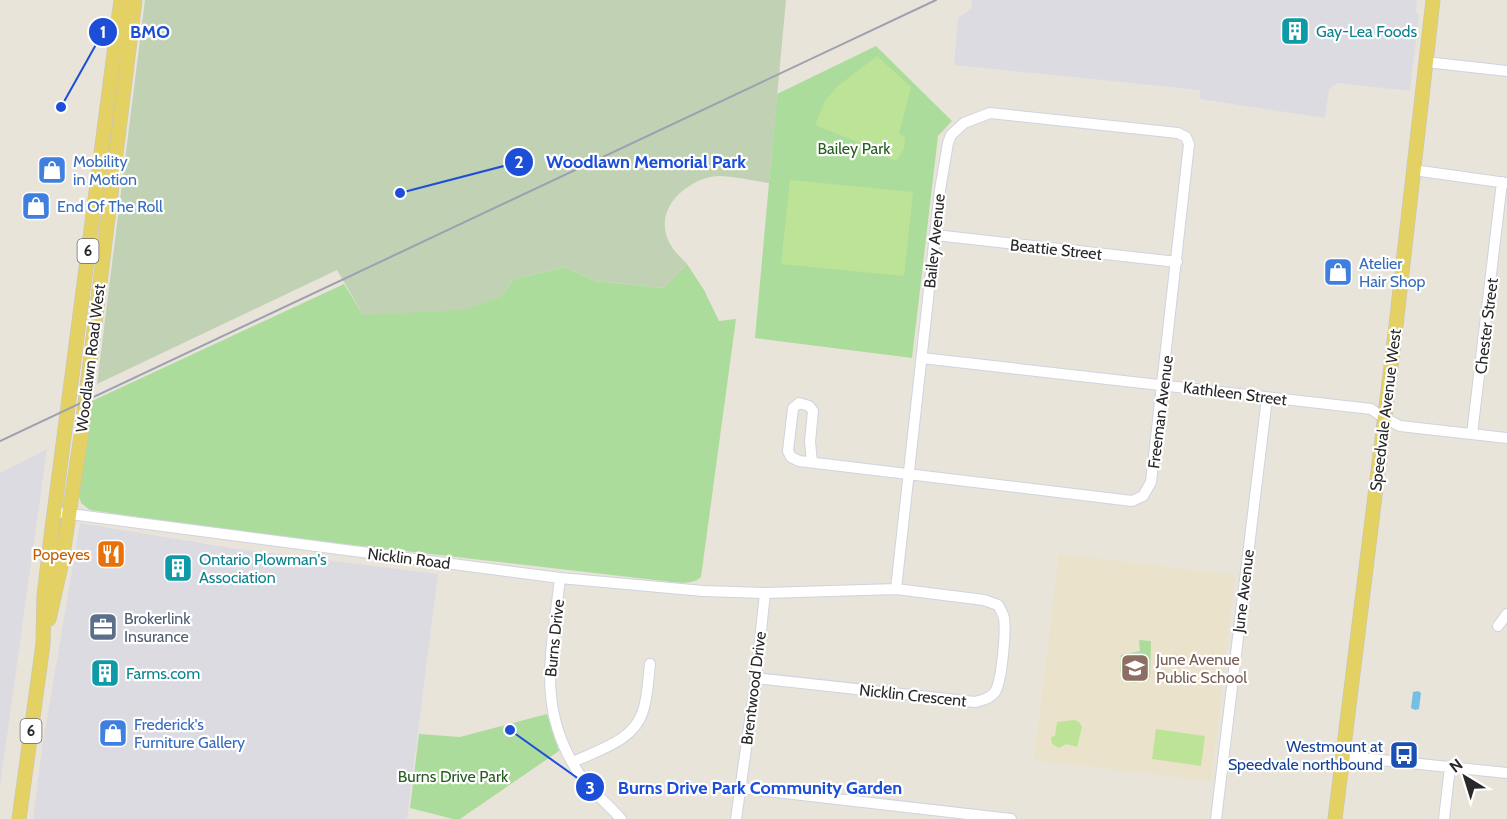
<svg xmlns="http://www.w3.org/2000/svg" width="1507" height="819" viewBox="0 0 1507 819" font-family="Cabin,sans-serif">
<rect width="100%" height="100%" fill="#e9e4da"/>
<path fill="#dddbe2" d="M 971,0 L 1417,0 L 1416,11 L 1419,15 L 1410,91 L 1338,83 L 1329,89 L 1325,118 L 1200,99 L 1200,90 L 954,65 L 958,18 L 972,8 Z
M 47,449 L 0,786 L 0,473 Z
M 80,523 L 237,549 L 438,574 L 407,819 L 33,819 L 42,748 Z"/>
<path fill="#eae2cb" d="M 1059,554 L 1235,575 L 1211,781 L 1034,760 Z"/>
<path fill="#acdc9b" d="M 876,46 L 952,121 L 938,136 L 912,358 L 755,338 L 777,94 Z
M 687,264 L 704,290 L 719,321 L 736,319 L 701,577 C 691,587 668,581 655,580 L 241,532 L 90,510 L 81,503 L 78,493 L 92,401 L 344,284 L 363,315 L 500,297 L 514,279 L 566,267 L 595,281 L 663,288 Z
M 1139,640 L 1151,641 L 1150,677 L 1135,683 L 1128,682 L 1120,672 L 1121,655 L 1140,651 Z
M 547,714 L 559,751 L 460,819 L 453,819 L 410,808 L 419,734 L 460,737 Z"/>
<path fill="#c0d2b3" d="M 145,0 L 786,0 L 769,183 C 753,181 734,176 718,176 C 691,178 658,203 666,234 C 669,246 678,255 687,264 L 663,288 L 595,281 L 566,267 L 514,279 L 500,297 L 465,310 L 363,315 L 337,270 L 97,384 Z"/>
<path fill="#bde397" d="M 877,56 L 911,87 L 899,133 L 905,137 L 904,149 L 896,161 L 877,153 L 878,150 L 815,125 L 825,101 L 838,86 Z
M 790,180 L 913,192 L 904,276 L 781,264 Z
M 1074,720 L 1079,722 L 1082,727 L 1077,747 L 1066,744 L 1059,748 L 1052,744 L 1051,737 L 1055,736 L 1057,722 Z
M 1156,729 L 1205,736 L 1201,766 L 1152,759 Z"/>
<path fill="#75bee4" d="M 1418,691 L 1421,693 L 1419,709 L 1415,710 L 1411,708 L 1413,692 Z"/>
<g fill="none" stroke-linecap="round" stroke-linejoin="round">
<g stroke="#d0d2e0" stroke-width="12">
<path id="minor" d="M 1426,62 L 1507,71
M 1413,170 L 1507,183
M 935,235 L 1177,262
M 922,358 L 1371,409 L 1384,418 L 1400,426 L 1507,438
M 1472,434 L 1502,182
M 812,462 L 810,442 L 813,411 L 809,406 L 799,403 L 793,408 L 788,451 L 791,457 L 799,461 L 1132,501 L 1143,496 L 1151,482 L 1189,144 L 1186,137 L 1178,133 L 990,113 L 964,123 L 951,135 L 948,143 L 940,190 L 896,589
M 55,512 L 560,578 L 703,591 L 765,593 L 896,589 L 984,600 L 998,605 C 1000,609 1003,613 1004,618 C 1006,631 1002,681 995,692 C 990,699 982,700 975,702 L 756,678
M 560,578 C 552,651 535,709 580,775 C 592,792 608,804 621,819
M 1498,626 L 1507,614
M 1342,756 L 1507,773
M 573,762 C 598,750 634,741 643,711 C 648,696 648,679 650,664
M 741,788 L 1011,819
M 736,819 L 756,678 L 765,593
M 1216,819 L 1267,398
M 1444,819 L 1450,767"/>
</g>
<g stroke="#c3c3c3" stroke-width="15">
<path id="major" d="M 49,619 L 62,561 L 81,436 L 135,0
M 19,819 L 43,644 L 44,596 L 52,529 L 121,0
M 1335,819 L 1395,334 L 1433,0"/>
</g>
<use href="#minor" stroke="#fff" stroke-width="10"/>
<use href="#major" stroke="#e4d164" stroke-width="14"/>
<path stroke="#9e9fb1" stroke-width="2" d="M 0,441 L 936,0"/>
</g>
<defs>
<g id="building-square" transform="scale(1.5)"><rect x="-9" y="-9" width="18" height="18" rx="4" fill="#0f9aa8" stroke="#fff"/><path d="M-4-6H4V6H1V3H-1V6H-4ZM-2.5-4.3h1.7v1.8h-1.7ZM.8-4.3h1.7v1.8H.8ZM-2.5-1h1.7V.8h-1.7ZM.8-1h1.7V.8H.8Z" fill="#fff"/></g>
<g id="shop-square" transform="scale(1.5)"><rect x="-9" y="-9" width="18" height="18" rx="4" fill="#3f7fe0" stroke="#fff"/><path d="M-5-2.5h2.3a2.7 3.5 0 0 1 5.4 0H5L5.5 6h-11ZM-1.5-2.5h3a1.5 2.3 0 0 0-3 0Z" fill="#fff"/></g>
<g id="restaurant-square" transform="scale(1.5)"><rect x="-9" y="-9" width="18" height="18" rx="4" fill="#e8710a" stroke="#fff"/><path d="M-5-6h1v4h1v-4h1v4h1v-4h1v5L-1.5 .5V6h-2V.5L-5-1ZM5-6V6H3V1.5H1.5Q1.5-4 5-6Z" fill="#fff"/></g>
<g id="office-square" transform="scale(1.5)"><rect x="-9" y="-9" width="18" height="18" rx="4" fill="#5c6f8a" stroke="#fff"/><path d="M-6-3h4V-5.5h4V-3h4V5H-6ZM-1-4.5V-3h2v-1.5ZM-6 0V1H6V0Z" fill="#fff"/></g>
<g id="school-square" transform="scale(1.5)"><rect x="-9" y="-9" width="18" height="18" rx="4" fill="#8d6e63" stroke="#fff"/><path d="M0-5L7-2L0 1L-7-2ZM-4 1L0 2.5L4 1V4Q0 6-4 4Z" fill="#fff"/></g>
<g id="bus-square" transform="scale(1.5)"><rect x="-9" y="-9" width="18" height="18" rx="4" fill="#1a4fb4" stroke="#fff"/><path d="M-5-6H5V4H4V6H2V4H-2V6H-4V4H-5ZM-3.5-4V0h7V-4ZM-3.5 1.2v1.5H-2V1.2ZM2 1.2v1.5H3.5V1.2Z" fill="#fff"/></g>
</defs>
<g fill-rule="evenodd">
<use href="#building-square" x="1295" y="31"/>
<use href="#shop-square" x="52" y="170"/>
<use href="#shop-square" x="36" y="206"/>
<use href="#shop-square" x="1338" y="272"/>
<use href="#restaurant-square" x="111" y="554"/>
<use href="#building-square" x="178" y="568"/>
<use href="#office-square" x="103" y="627"/>
<use href="#school-square" x="1135" y="668"/>
<use href="#building-square" x="105" y="673"/>
<use href="#shop-square" x="113" y="733"/>
<use href="#bus-square" x="1404" y="755"/>
</g>
<g text-anchor="middle" stroke-width="4.5" stroke-linejoin="round" paint-order="stroke">
<g fill="#fff" stroke="#686868" stroke-width="1.5">
<rect x="77.5" y="239" width="21" height="24" rx="4.5"/>
<rect x="20.5" y="719" width="21" height="24" rx="4.5"/>
</g>
<g font-size="15" font-weight="bold" fill="#282828">
<text x="88" y="256">6</text>
<text x="31" y="736">6</text>
</g>
<g font-size="16" fill="#0d838f" stroke="#fff" text-anchor="start">
<text x="1316" y="37">Gay-Lea Foods</text>
<text x="199" y="565">Ontario Plowman's<tspan x="199" dy="18">Association</tspan></text>
<text x="126" y="679">Farms.com</text>
</g>
<g font-size="16" fill="#275e1f" stroke="#fff">
<text x="854" y="154">Bailey Park</text>
<text x="453" y="782">Burns Drive Park</text>
</g>
<g font-size="16" fill="#366cbe" stroke="#fff" text-anchor="start">
<text x="73" y="167">Mobility<tspan x="73" dy="18">in Motion</tspan></text>
<text x="57" y="212">End Of The Roll</text>
<text x="1359" y="269">Atelier<tspan x="1359" dy="18">Hair Shop</tspan></text>
<text x="134" y="730">Frederick's<tspan x="134" dy="18">Furniture Gallery</tspan></text>
</g>
<g font-size="16" fill="#282828" stroke="#fff">
<text transform="translate(934 241) rotate(-84)" y="6">Bailey Avenue</text>
<text transform="translate(1056 249) rotate(6)" y="6">Beattie Street</text>
<text transform="translate(1486 326) rotate(-83)" y="6">Chester Street</text>
<text transform="translate(90 358) rotate(-83)" y="6">Woodlawn Road West</text>
<text transform="translate(1235 393) rotate(7)" y="6">Kathleen Street</text>
<text transform="translate(1385 410) rotate(-83)" y="6">Speedvale Avenue West</text>
<text transform="translate(1160 412) rotate(-83)" y="6">Freeman Avenue</text>
<text transform="translate(409 558) rotate(7)" y="6">Nicklin Road</text>
<text transform="translate(1243 591) rotate(-83)" y="6">June Avenue</text>
<text transform="translate(554 638) rotate(-84)" y="6">Burns Drive</text>
<text transform="translate(753 688) rotate(-83)" y="6">Brentwood Drive</text>
<text transform="translate(913 695) rotate(6)" y="6">Nicklin Crescent</text>
</g>
<g font-size="16" fill="#c56008" stroke="#fff" text-anchor="end">
<text x="90" y="560">Popeyes</text>
</g>
<g font-size="16" fill="#4e5e75" stroke="#fff" text-anchor="start">
<text x="124" y="624">Brokerlink<tspan x="124" dy="18">Insurance</tspan></text>
</g>
<g font-size="16" fill="#785e54" stroke="#fff" text-anchor="start">
<text x="1156" y="665">June Avenue<tspan x="1156" dy="18">Public School</tspan></text>
</g>
<g font-size="16" fill="#164399" stroke="#fff" text-anchor="end">
<text x="1383" y="752">Westmount at<tspan x="1383" dy="18">Speedvale northbound</tspan></text>
</g>
</g>
<path fill="none" stroke="#1d4ed8" stroke-width="2" d="M61 107L103 32M400 193L519 162M510 730L590 787"/>
<g fill="#1d4ed8" stroke="#fff" stroke-width="2">
<circle cx="61" cy="107" r="6"/>
<circle cx="400" cy="193" r="6"/>
<circle cx="510" cy="730" r="6"/>
<circle cx="103" cy="32" r="15"/>
<circle cx="519" cy="162" r="15"/>
<circle cx="590" cy="787" r="15"/>
</g>
<g font-size="18" text-anchor="middle" font-weight="bold" fill="#fff">
<text x="103" y="38">1</text>
<text x="519" y="168">2</text>
<text x="590" y="794">3</text>
</g>
<g font-size="18" text-anchor="middle" font-weight="bold" fill="#1d4ed8" stroke="#fff" stroke-width="4.5" stroke-linejoin="round" paint-order="stroke">
<text x="150" y="38">BMO</text>
<text x="646" y="168">Woodlawn Memorial Park</text>
<text x="760" y="794">Burns Drive Park Community Garden</text>
</g>
<g transform="translate(1465 777) rotate(322)" stroke="#ffffff" stroke-width="4.5" paint-order="stroke">
<path d="M0-4.5L10 22L0 15L-10 22Z" fill="#282828"/>
<text y="-9" font-size="16" font-weight="bold" text-anchor="middle" fill="#282828">N</text>
</g>
</svg>
